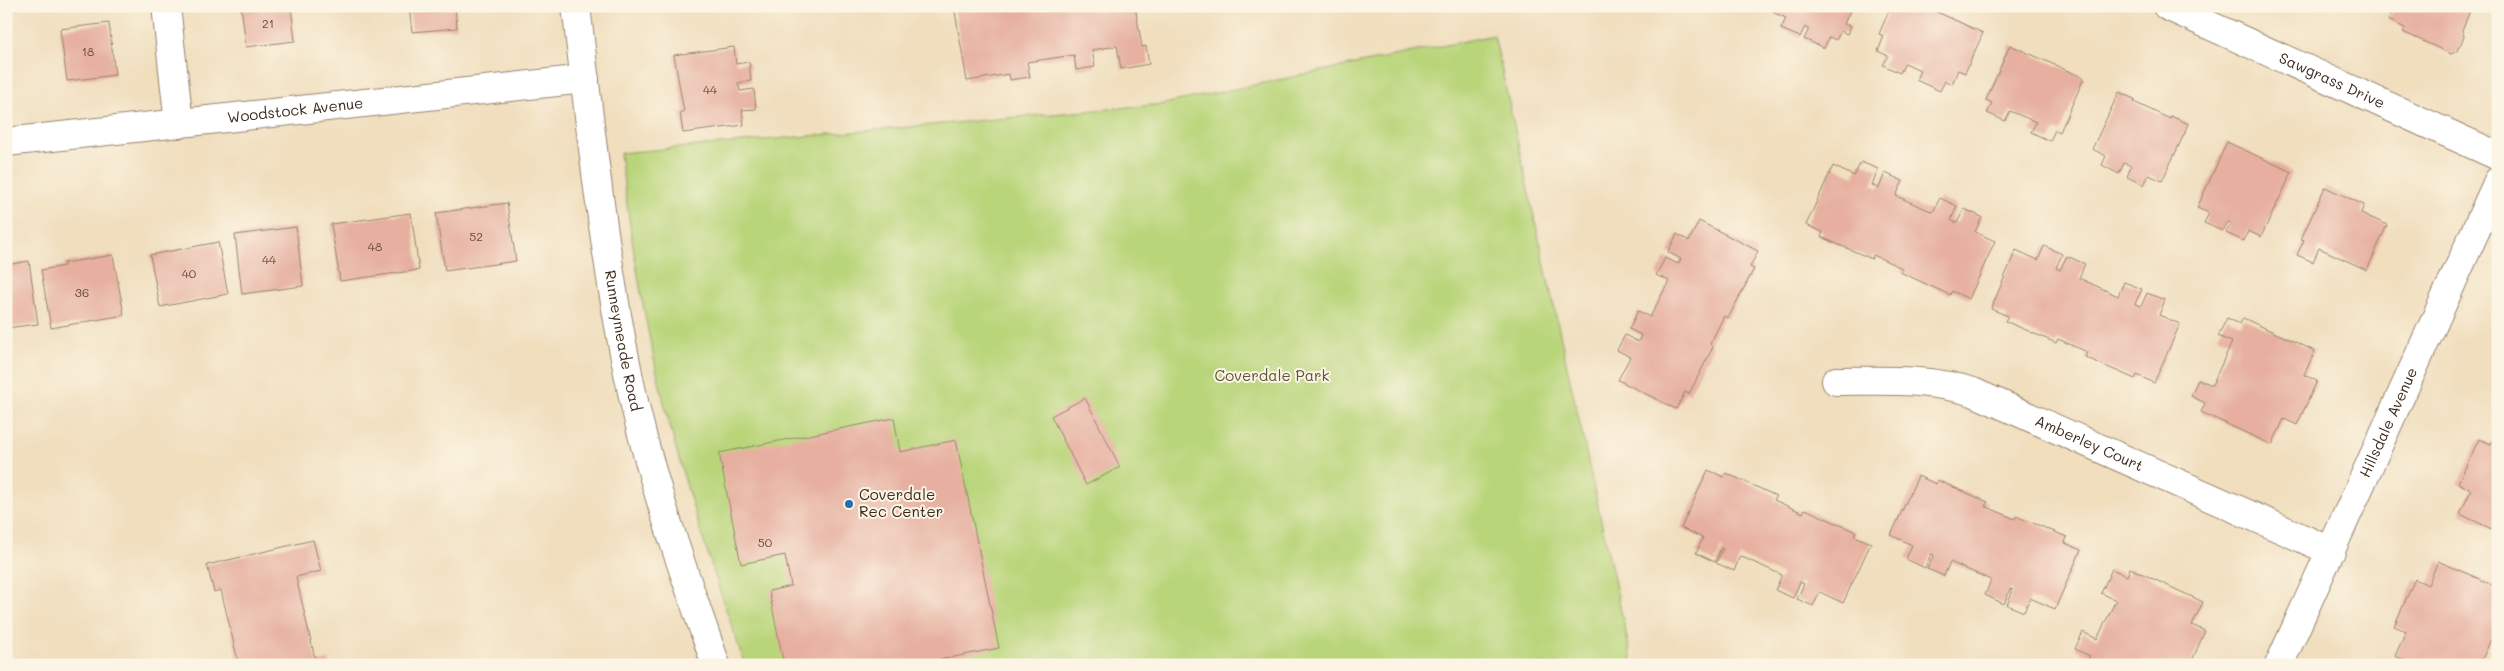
<svg xmlns="http://www.w3.org/2000/svg" width="2504" height="671" viewBox="0 0 2504 671" font-family="Mali,sans-serif">
<rect width="100%" height="100%" fill="#fcf5e5"/>
<filter id="ink" filterUnits="userSpaceOnUse"><feTurbulence type="fractalNoise" baseFrequency=".02" numOctaves="2"/><feDisplacementMap in="SourceGraphic" scale="10" xChannelSelector="R" yChannelSelector="G"/><feConvolveMatrix kernelMatrix="1 2 1 2 8 2 1 2 1" color-interpolation-filters="sRGB"/></filter>
<filter id="wash" filterUnits="userSpaceOnUse"><feTurbulence type="fractalNoise" baseFrequency=".0096" numOctaves="4" result="noise"/><feDisplacementMap in="SourceGraphic" scale="20" xChannelSelector="R" yChannelSelector="G"/><feGaussianBlur stdDeviation="1.12" result="paint"/><feColorMatrix in="noise" values="0 0 0 0 0 0 0 0 0 0 0 0 0 0 0 0 0 1.4 0 .05"/><feComposite in="paint" operator="in"/></filter>
<g filter="url(#wash)">
<rect width="100%" height="100%" fill="#f0debd"/>
<path fill="#b9d57a" stroke="#7a804c" d="M 1494,35 L 1633,665 L 745,665 C 711,565 676,463 654,359 C 639,291 629,222 620,153 L 1163,104 Z"/>
<g id="blocks">
<path fill="#e6af9f" d="M 241,6 L 291,6 L 295,41 L 246,47 Z
M 409,6 L 455,6 L 457,28 L 412,32 Z
M 954,6 L 1135,6 L 1142,47 L 1146,46 L 1149,64 L 1121,69 L 1117,46 L 1092,50 L 1095,67 L 1076,70 L 1074,55 L 1027,62 L 1030,77 L 1010,80 L 1009,74 L 967,81 Z
M 1777,6 L 1852,6 L 1844,24 L 1851,26 L 1847,34 L 1841,31 L 1836,40 L 1829,37 L 1824,48 L 1804,39 L 1809,29 L 1805,27 L 1800,37 L 1781,29 L 1786,18 L 1774,13 Z
M 1891,6 L 1924,6 L 1983,33 L 1965,73 L 1958,70 L 1952,84 L 1945,81 L 1940,91 L 1916,80 L 1920,70 L 1905,63 L 1900,73 L 1883,65 L 1888,56 L 1878,51 L 1884,36 L 1879,34 Z
M 2395,6 L 2405,6 L 2413,10 L 2415,6 L 2472,6 L 2462,30 L 2464,36 L 2458,51 L 2451,54 L 2403,32 L 2405,28 L 2388,20 Z
M 109,23 L 115,75 L 67,81 L 60,29 Z
M 2010,45 L 2084,78 L 2060,132 L 2055,130 L 2050,141 L 2031,132 L 2036,122 L 2010,111 L 2005,121 L 1987,113 L 1992,103 L 1986,100 Z
M 734,47 L 736,64 L 749,62 L 751,81 L 738,83 L 740,91 L 754,89 L 756,109 L 742,110 L 744,125 L 683,133 L 680,112 L 684,112 L 674,55 Z
M 2119,92 L 2136,100 L 2134,102 L 2170,119 L 2171,116 L 2189,124 L 2162,181 L 2149,175 L 2144,185 L 2127,177 L 2131,166 L 2124,163 L 2119,174 L 2102,165 L 2106,156 L 2092,149 Z
M 2227,142 L 2292,172 L 2261,237 L 2248,231 L 2244,241 L 2226,233 L 2231,223 L 2227,222 L 2222,231 L 2204,223 L 2209,213 L 2197,208 Z
M 1861,162 L 1878,169 L 1872,185 L 1879,188 L 1885,173 L 1903,181 L 1896,196 L 1933,212 L 1940,198 L 1957,206 L 1951,220 L 1957,223 L 1964,209 L 1982,217 L 1975,232 L 1995,241 L 1969,299 L 1952,291 L 1950,295 L 1900,272 L 1902,268 L 1873,255 L 1872,259 L 1821,237 L 1823,232 L 1806,225 L 1833,166 L 1854,176 Z
M 2325,187 L 2364,205 L 2361,213 L 2387,225 L 2367,270 L 2319,248 L 2313,262 L 2297,255 L 2304,240 L 2301,239 Z
M 507,203 L 516,261 L 445,271 L 436,213 Z
M 411,213 L 419,270 L 340,281 L 331,224 Z
M 1699,221 L 1758,251 L 1750,267 L 1754,269 L 1728,318 L 1724,316 L 1710,344 L 1713,347 L 1689,394 L 1685,392 L 1676,409 L 1618,380 L 1630,357 L 1617,350 L 1625,335 L 1638,342 L 1641,335 L 1629,329 L 1638,311 L 1650,317 L 1669,281 L 1656,275 L 1665,258 L 1678,264 L 1681,259 L 1668,252 L 1677,234 L 1689,241 Z
M 296,227 L 303,286 L 242,294 L 235,235 Z
M 218,242 L 228,294 L 160,307 L 150,255 Z
M 2044,246 L 2062,254 L 2056,268 L 2060,270 L 2067,256 L 2085,264 L 2079,278 L 2118,296 L 2124,282 L 2142,289 L 2135,304 L 2141,306 L 2147,293 L 2165,300 L 2159,315 L 2180,324 L 2154,383 L 2137,375 L 2135,379 L 2085,357 L 2087,352 L 2058,339 L 2056,343 L 2005,321 L 2008,316 L 1991,309 L 2016,250 L 2038,260 Z
M 113,255 L 124,315 L 51,328 L 41,270 L 64,266 L 64,263 Z
M 29,261 L 38,324 L 6,328 L 6,265 Z
M 2227,318 L 2240,324 L 2243,318 L 2315,351 L 2304,375 L 2317,381 L 2297,425 L 2284,419 L 2272,445 L 2201,412 L 2205,403 L 2191,396 L 2198,379 L 2212,385 L 2232,342 L 2218,336 Z
M 1085,398 L 1120,467 L 1086,485 L 1051,416 Z
M 894,418 L 900,452 L 956,440 L 999,648 L 914,665 L 784,665 L 769,591 L 791,586 L 785,555 L 741,564 L 719,453 Z
M 2498,430 L 2498,532 L 2460,514 L 2471,490 L 2458,483 L 2479,439 L 2491,444 Z
M 1708,470 L 1724,477 L 1726,473 L 1776,496 L 1774,500 L 1803,513 L 1805,509 L 1856,532 L 1854,536 L 1871,543 L 1843,603 L 1820,592 L 1813,606 L 1797,599 L 1804,584 L 1800,582 L 1793,598 L 1775,590 L 1782,575 L 1740,556 L 1734,571 L 1716,563 L 1723,549 L 1721,548 L 1715,562 L 1696,553 L 1703,538 L 1681,528 Z
M 1918,476 L 1936,484 L 1937,480 L 1988,502 L 1985,506 L 2015,519 L 2016,516 L 2067,537 L 2065,543 L 2081,550 L 2055,609 L 2030,598 L 2024,612 L 2007,605 L 2013,590 L 2010,589 L 2004,604 L 1985,595 L 1991,580 L 1950,562 L 1944,576 L 1927,569 L 1934,555 L 1931,554 L 1925,568 L 1906,559 L 1912,545 L 1891,535 Z
M 313,540 L 321,571 L 296,577 L 316,663 L 329,660 L 330,665 L 239,665 L 221,590 L 214,592 L 207,565 Z
M 2438,561 L 2498,587 L 2498,624 L 2481,662 L 2486,665 L 2415,665 L 2395,656 L 2406,631 L 2394,626 L 2415,579 L 2428,585 Z
M 2130,568 L 2203,602 L 2192,625 L 2205,631 L 2190,665 L 2095,665 L 2087,661 L 2090,656 L 2075,649 L 2083,632 L 2097,639 L 2116,600 L 2101,593 L 2112,569 L 2127,576 Z"/>
</g>
</g>
<g filter="url(#ink)">
<use href="#blocks" fill-opacity="0" stroke="#96846e" stroke-width="1"/>
<g fill="none" stroke-linecap="round" stroke-linejoin="round">
<g stroke="#96846e" stroke-width="30">
<g id="minor">
<path d="M 166,6 L 179,124"/>
<path id="s1" d="M 576,6 C 591,132 604,259 630,383 C 650,479 684,573 716,665"/>
<path id="s2" d="M 2167,6 L 2498,156"/>
<path id="s3" d="M 6,142 L 585,79"/>
<path id="s4" d="M 1836,381 C 1884,381 1927,378 1973,392 L 2331,551"/>
<path id="s5" d="M 2279,665 L 2498,181"/>
</g>
</g>
<use href="#minor" stroke="#fff" stroke-width="28"/>
</g>
</g>
<circle fill="#1f6fb2" stroke="#fcf5e5" stroke-width="2" cx="849" cy="504" r="5"/>
<g text-anchor="middle" stroke-width="4" stroke-linejoin="round" paint-order="stroke">
<g font-size="12" fill="#664b3e">
<text x="268" y="28">21</text>
<text x="88" y="56">18</text>
<text x="710" y="94">44</text>
<text x="476" y="241">52</text>
<text x="375" y="251">48</text>
<text x="269" y="264">44</text>
<text x="189" y="278">40</text>
<text x="82" y="297">36</text>
<text x="765" y="547">50</text>
</g>
<g font-size="15" fill="#3b2a1e" stroke="#fcf5e5">
<text dy="5" stroke="none"><textPath href="#s2" startOffset="181">Sawgrass Drive</textPath></text>
<text dy="5" stroke="none"><textPath href="#s3" startOffset="291">Woodstock Avenue</textPath></text>
<text dy="5" stroke="none"><textPath href="#s1" startOffset="338">Runneymeade Road</textPath></text>
<text dy="5" stroke="none"><textPath href="#s5" startOffset="266">Hillsdale Avenue</textPath></text>
<text dy="5" stroke="none"><textPath href="#s4" startOffset="265">Amberley Court</textPath></text>
</g>
<g font-size="15" fill="#5a5535" stroke="#fcf5e5">
<text x="1272" y="381">Coverdale Park</text>
</g>
<g font-size="15" fill="#3b2a1e" stroke="#fcf5e5" text-anchor="start">
<text x="859" y="500">Coverdale<tspan x="859" dy="17">Rec Center</tspan></text>
</g>
</g>
<rect width="2504" height="671" fill="none" stroke="#fcf5e5" stroke-width="25"/>
</svg>
